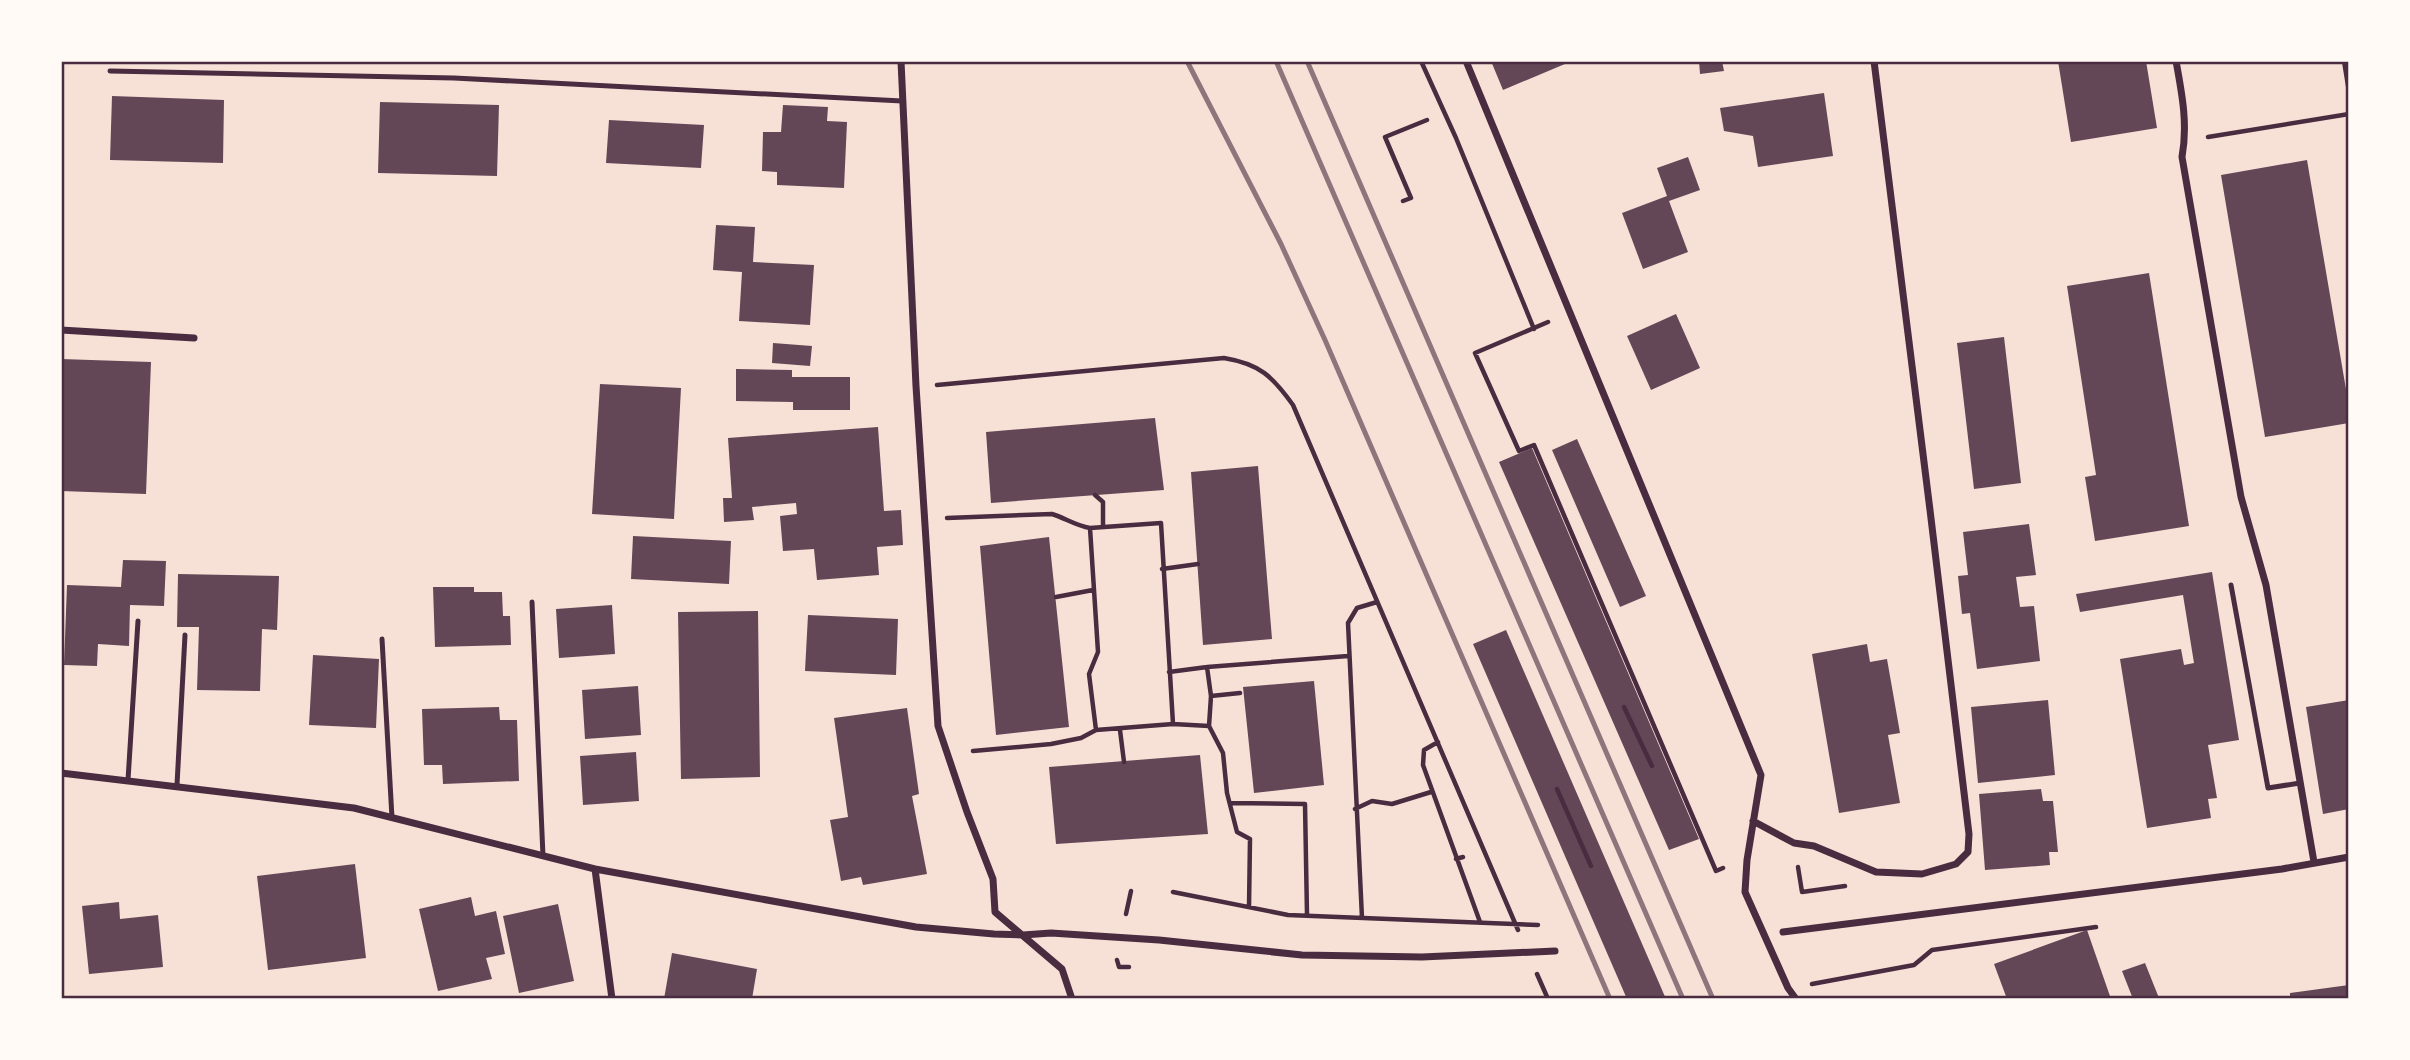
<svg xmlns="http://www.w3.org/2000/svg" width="2410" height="1060" viewBox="0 0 2410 1060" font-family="'Noto Sans',sans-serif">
<rect width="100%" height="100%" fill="#f7e1d7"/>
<path fill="#644757" d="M 1491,61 L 1572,61 L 1503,90 Z
M 1699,61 L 1722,61 L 1724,71 L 1700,74 Z
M 2058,61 L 2146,61 L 2157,128 L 2071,142 Z
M 1824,93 L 1833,156 L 1758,167 L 1753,136 L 1724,131 L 1720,108 Z
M 112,96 L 224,100 L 223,163 L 110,160 Z
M 380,102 L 499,105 L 497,176 L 378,173 Z
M 783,105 L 828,107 L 827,121 L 847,122 L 844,188 L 777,185 L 777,172 L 762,171 L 763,132 L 781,132 Z
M 609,120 L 704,125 L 701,168 L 606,163 Z
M 1688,157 L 1700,190 L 1669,201 L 1688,252 L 1643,269 L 1622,213 L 1667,196 L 1657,168 Z
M 2307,160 L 2349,407 L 2349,423 L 2265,437 L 2221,175 Z
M 716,225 L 755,227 L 753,262 L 814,265 L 810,325 L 739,321 L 742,272 L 713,270 Z
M 2149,273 L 2189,526 L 2095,541 L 2085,477 L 2096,475 L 2067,286 Z
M 1676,314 L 1700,368 L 1651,390 L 1627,336 Z
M 2004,337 L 2021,483 L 1974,489 L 1957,343 Z
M 773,343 L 812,346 L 810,366 L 772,363 Z
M 61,359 L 151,362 L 146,494 L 61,491 Z
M 736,369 L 792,370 L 792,377 L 850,377 L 850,410 L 793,410 L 793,402 L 736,401 Z
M 600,384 L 681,388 L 674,519 L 592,514 Z
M 1155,418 L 1164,490 L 991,503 L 986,432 Z
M 878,427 L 884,511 L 901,510 L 903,545 L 877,547 L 879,575 L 817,580 L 814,549 L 783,551 L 780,516 L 797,514 L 796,503 L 752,507 L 754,520 L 724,522 L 723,498 L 732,498 L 728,438 Z
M 1577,439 L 1646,596 L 1620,607 L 1552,450 Z
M 1532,448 L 1699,839 L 1669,850 L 1499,462 Z
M 1258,466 L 1272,639 L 1203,645 L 1191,472 Z
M 2029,524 L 2036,575 L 2016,577 L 2020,607 L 2034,606 L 2040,661 L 1977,669 L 1970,613 L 1962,614 L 1958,576 L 1968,575 L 1963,532 Z
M 633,536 L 731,541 L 729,584 L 631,579 Z
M 1049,537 L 1069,727 L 996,735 L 980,546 Z
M 123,560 L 166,561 L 164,606 L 130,605 L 129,646 L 98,644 L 97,666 L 64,665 L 67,585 L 121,587 Z
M 2212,572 L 2239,740 L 2208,745 L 2217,798 L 2208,799 L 2211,818 L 2147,828 L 2120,659 L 2181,649 L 2184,665 L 2194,663 L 2183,595 L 2080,612 L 2076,594 Z
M 178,574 L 279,576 L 277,630 L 262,629 L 260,691 L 197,690 L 199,627 L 177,627 Z
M 433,587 L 474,587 L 474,592 L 502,592 L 503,616 L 510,616 L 511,645 L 435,647 Z
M 612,605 L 615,654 L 559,658 L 556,609 Z
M 758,611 L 760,777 L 681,779 L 678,612 Z
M 808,615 L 898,619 L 896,675 L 805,671 Z
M 1506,630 L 1666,999 L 1627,999 L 1473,644 Z
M 1867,644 L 1870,662 L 1887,659 L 1900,733 L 1888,735 L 1900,803 L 1839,813 L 1812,654 Z
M 313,655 L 379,659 L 376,728 L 309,725 Z
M 1314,681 L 1324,785 L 1254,793 L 1243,687 Z
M 638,686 L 641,735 L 585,739 L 582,690 Z
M 2048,700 L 2055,775 L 1978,783 L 1971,707 Z
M 2349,700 L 2349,809 L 2323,814 L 2306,707 Z
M 499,707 L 500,720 L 517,720 L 519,781 L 443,784 L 442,765 L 424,765 L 422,709 Z
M 907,708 L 919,794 L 912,796 L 927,874 L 863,885 L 861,877 L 841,881 L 830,820 L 848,817 L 834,718 Z
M 636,752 L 639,801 L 583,805 L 580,756 Z
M 1200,755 L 1208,834 L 1056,844 L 1049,767 Z
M 2041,789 L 2043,801 L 2053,801 L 2058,852 L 2049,852 L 2050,865 L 1985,870 L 1979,794 Z
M 355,864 L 366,958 L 268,970 L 257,876 Z
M 471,897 L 475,916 L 496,911 L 505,954 L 486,958 L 492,979 L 438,991 L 419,909 Z
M 119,902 L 120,919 L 158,915 L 163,967 L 89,974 L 82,906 Z
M 558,904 L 574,981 L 519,993 L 503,916 Z
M 2087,930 L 2111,999 L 2007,999 L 1994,964 Z
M 672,953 L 757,969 L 752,999 L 664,999 Z
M 2145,963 L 2159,998 L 2133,999 L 2122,971 Z
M 2349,985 L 2349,999 L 2290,999 L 2290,993 Z"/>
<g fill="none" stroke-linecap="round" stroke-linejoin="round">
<path stroke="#4a2c40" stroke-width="4.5" d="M 1421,61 L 1456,138 L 1534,329
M 2344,61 L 2349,92
M 2208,137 L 2349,114
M 1403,201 L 1411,198 L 1385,137 L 1427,120
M 1548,322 L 1475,353 L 1519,451 L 1534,445 L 1716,871 L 1723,868
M 2349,343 L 2349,344
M 937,385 L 1224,358 C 1260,364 1272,376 1293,405 L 1518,930
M 1095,495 L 1103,502 L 1103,527
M 947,518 L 1052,514 C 1065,518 1076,526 1090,528
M 1162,569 L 1198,564
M 1056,597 L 1093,590
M 1169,672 L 1207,667
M 1211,696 L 1240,693
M 1624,707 L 1652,766
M 1209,726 L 1211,696 L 1207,667 L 1348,656
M 1096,730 L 1089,674 L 1098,652 L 1090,528 L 1161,523 L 1173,724
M 1120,730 L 1124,762
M 1438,742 L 1424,750 L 1423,765 L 1480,922
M 973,751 L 1051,744 L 1081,738 L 1096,730 L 1173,724 L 1209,726 L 1223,753 L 1227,793 L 1237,832 L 1250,839 L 1249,907
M 1557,789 L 1591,866
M 1230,803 L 1305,804 L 1307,915
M 1355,809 L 1372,801 L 1392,804 L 1431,792
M 1456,859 L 1463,857
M 1798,867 L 1802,892 L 1845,886
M 1173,892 L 1288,915 L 1538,925
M 1126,914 L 1131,891
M 1362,918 L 1348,623 L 1357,608 L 1377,602
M 1117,960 L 1119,967 L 1129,967
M 1537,974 L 1548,999
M 1812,984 L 1914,965 L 1932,950 L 2096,927
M 1739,999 L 1746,999"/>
<path stroke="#4a2c40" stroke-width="5" d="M 110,71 L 454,78 L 902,101
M 2231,585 L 2268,788 L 2300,783
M 532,602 L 543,856
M 382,639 L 392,818
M 128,780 L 138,621
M 177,785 L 185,635"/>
<path stroke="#4a2c40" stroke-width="7" d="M 901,61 L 916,386 L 938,726 L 967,812 L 993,879 L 995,912 L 1062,969 L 1072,999
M 1466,61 L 1761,775 L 1747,860 L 1745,892 L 1788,988 L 1796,999
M 2176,61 C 2182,94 2188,124 2182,157 L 2241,497 L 2266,585 L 2314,862
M 61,330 L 194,338
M 61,773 L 354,808 L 595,869 L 916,927 L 994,934 L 1023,935 L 1051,933 L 1159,940 L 1302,955 L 1422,957 L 1555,951
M 1753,821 L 1794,843 L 1814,846 L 1876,872 L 1922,874 L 1956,864 L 1968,852 L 1969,834 C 1939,576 1906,319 1874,61
M 595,869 L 612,999
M 1783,932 L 2282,869 L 2349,857"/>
<path stroke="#8f747c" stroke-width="5" d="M 1187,61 L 1281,244 L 1325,340 L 1610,999
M 1276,61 L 1683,999
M 1307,61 L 1713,999"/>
</g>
<rect width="2410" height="1060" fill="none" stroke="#fffaf5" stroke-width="126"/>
<rect x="63" y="63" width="2284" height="934" fill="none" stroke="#4a2c40" stroke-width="2.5"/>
</svg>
